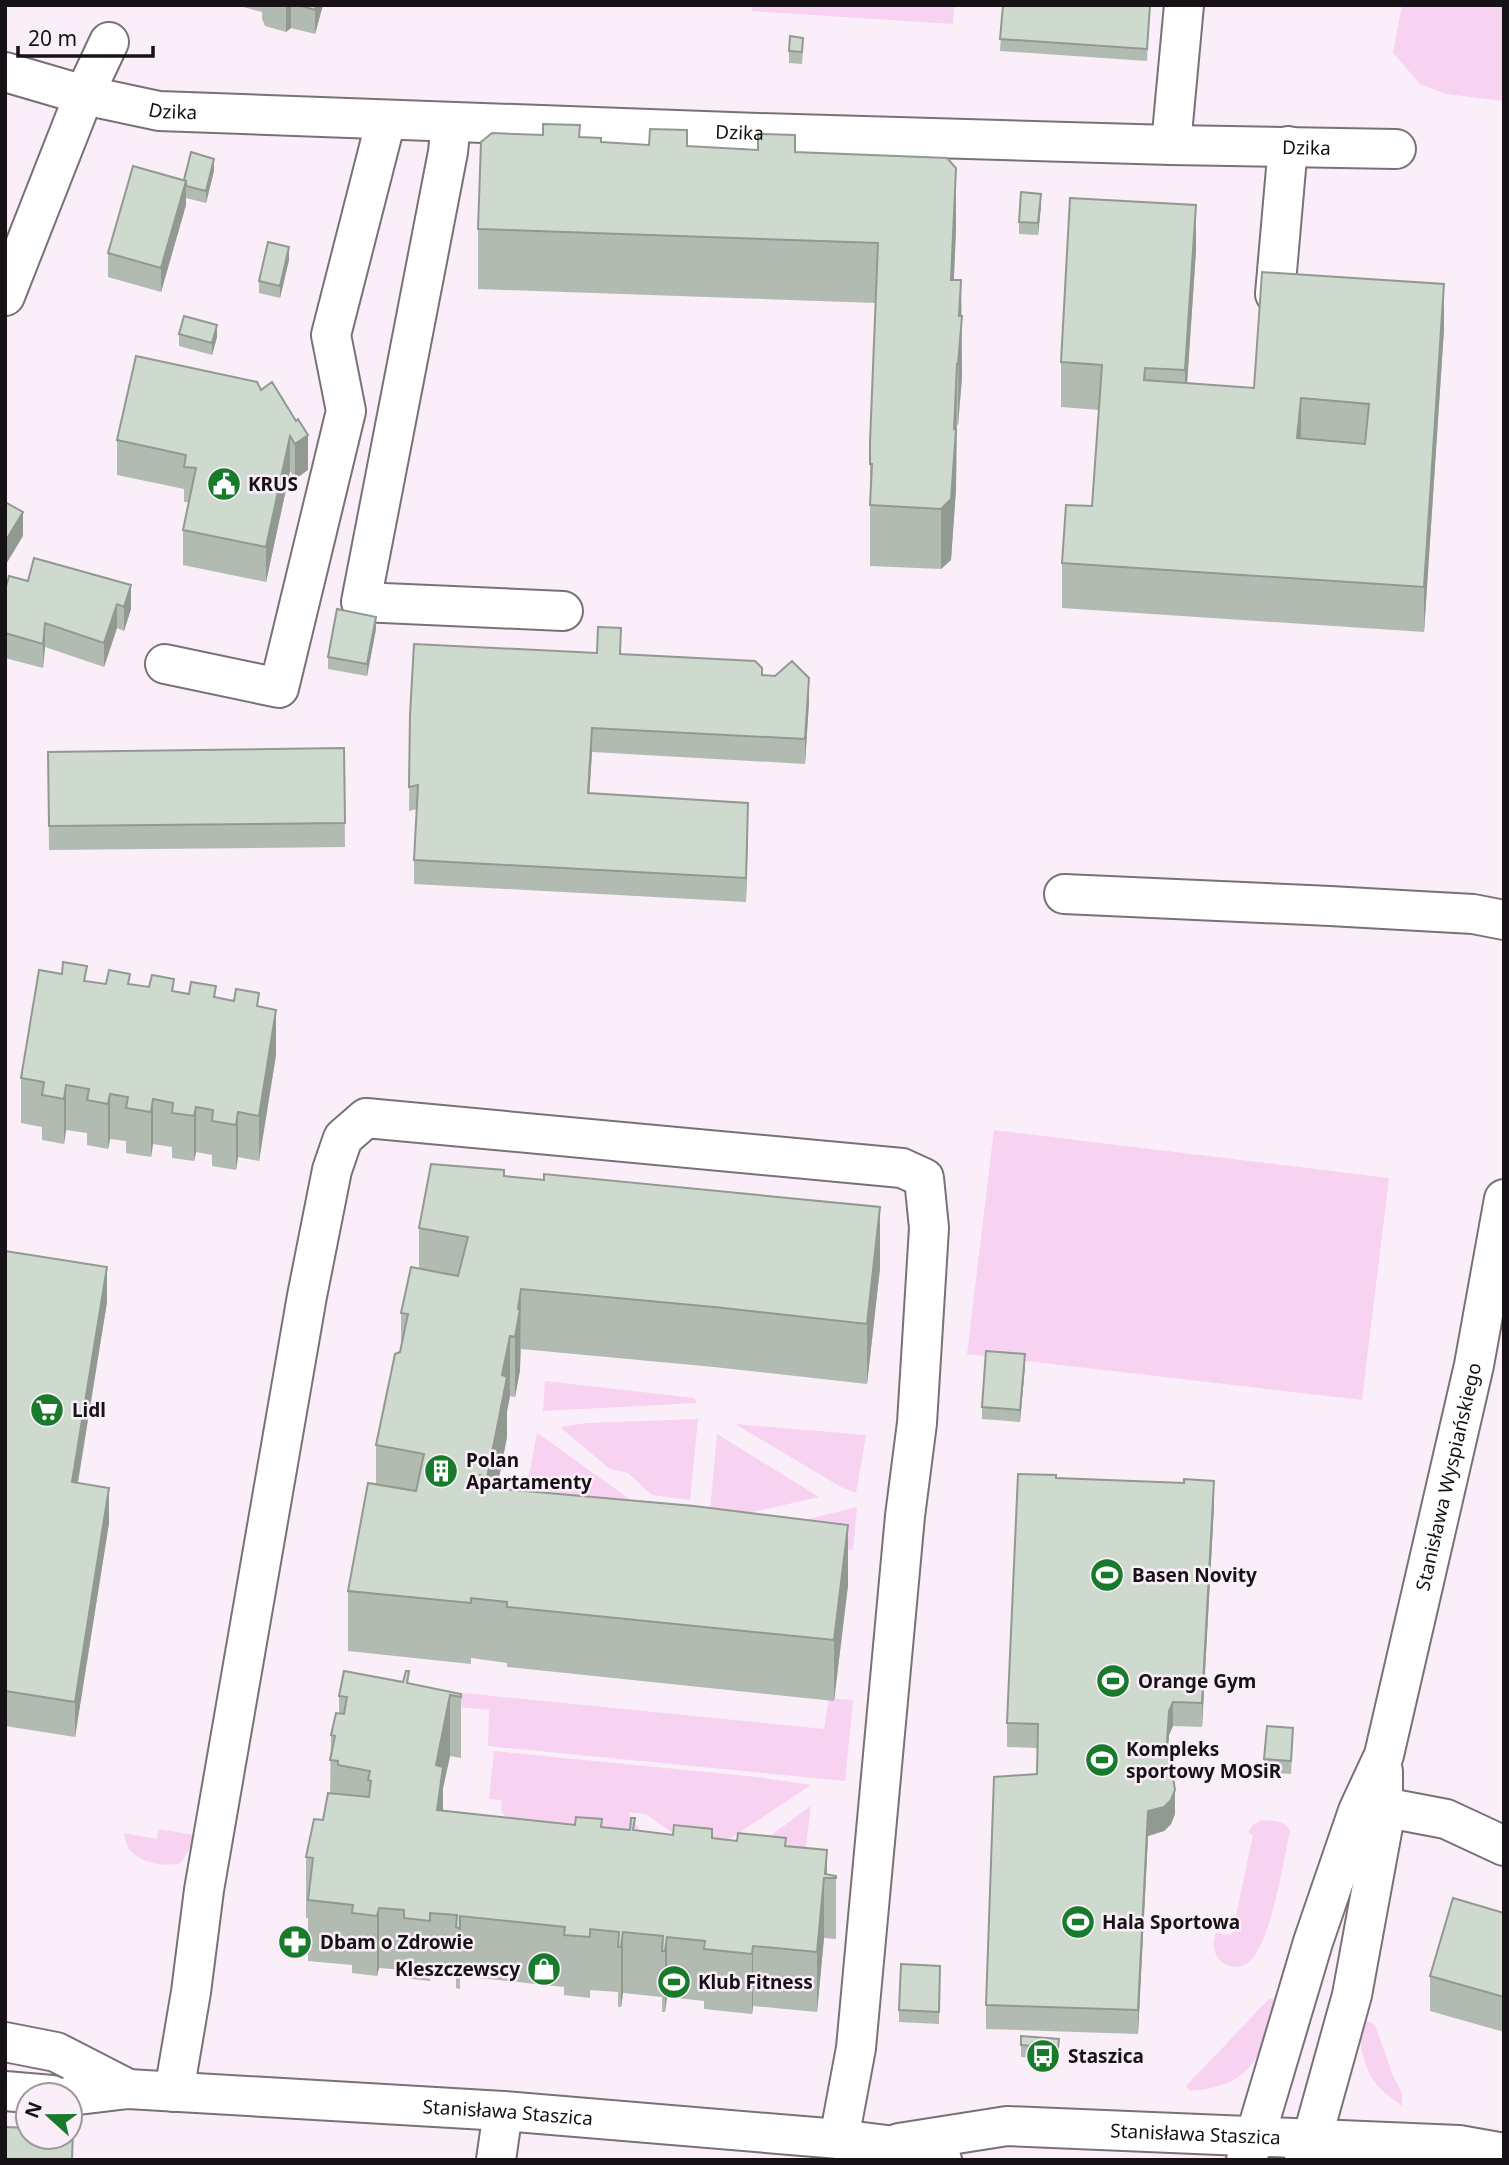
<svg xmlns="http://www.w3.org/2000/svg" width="1509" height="2165" viewBox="0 0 1509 2165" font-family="'Noto Sans',sans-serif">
<rect width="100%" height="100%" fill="#faeef8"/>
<path fill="#f7d2f1" d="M 752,5 L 954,5 L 953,24 L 752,11 Z
M 1402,5 L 1504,5 L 1504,101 L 1446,94 L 1420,84 L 1393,53 Z
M 994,1130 L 1389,1178 L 1362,1400 L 967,1354 Z
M 545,1381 L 694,1398 L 697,1403 L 543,1411 Z
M 698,1419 L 690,1500 L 652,1495 L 628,1473 L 610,1469 L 560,1427 L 587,1423 Z
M 735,1424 L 866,1435 L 856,1493 L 841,1487 Z
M 537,1433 L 680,1535 L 521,1518 Z
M 717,1434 L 819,1497 L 709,1522 Z
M 857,1507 L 853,1550 L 727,1539 Z
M 352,1682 L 824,1729 L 829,1698 L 853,1700 L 845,1781 L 488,1746 L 489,1710 L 348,1696 Z
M 494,1751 L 757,1777 L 811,1785 L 716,1848 L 688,1844 L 646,1814 L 628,1812 L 647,1841 L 512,1826 L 501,1811 L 502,1800 L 489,1799 Z
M 811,1806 L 805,1855 L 748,1852 Z
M 1261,1820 C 1272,1821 1284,1819 1290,1831 C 1283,1863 1272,1936 1252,1959 C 1240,1973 1218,1967 1214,1949 C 1213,1945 1215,1938 1215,1933 L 1232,1935 L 1253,1835 L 1248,1833 L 1252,1826 Z
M 159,1829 L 194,1835 L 192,1844 L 181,1863 C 165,1867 140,1864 129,1849 C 126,1844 125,1838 124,1833 L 157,1839 Z
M 1269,1999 L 1277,1999 C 1261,2055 1255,2086 1190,2091 L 1186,2086 Z
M 1359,2017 L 1375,2025 L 1393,2076 L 1402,2093 L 1402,2106 C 1394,2100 1386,2094 1379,2087 C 1362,2069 1359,2040 1359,2017 Z"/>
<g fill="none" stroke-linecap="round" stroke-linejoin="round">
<g stroke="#7a7078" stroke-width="42">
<g id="minor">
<path id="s1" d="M 5,72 L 84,95 L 159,111 L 758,133 L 1171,145 L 1396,149"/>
<path d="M 451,123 L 448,152 L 361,602 L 563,611"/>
<path d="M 1171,145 L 1184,5"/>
<path d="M 1275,294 L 1288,146"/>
<path d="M 5,296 L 84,95 L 109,42"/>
<path d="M 165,664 L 279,688 L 346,411 L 331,335 L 386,120"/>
<path d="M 1064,894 L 1330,906 L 1473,914 L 1504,920"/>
<path d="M 1362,1803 L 1446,1819 L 1504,1846"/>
<path d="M 5,2042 L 56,2052 L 128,2089"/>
<path d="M 5,2091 L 52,2095"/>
<path d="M 174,2092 L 191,1992 L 204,1890 L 307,1296 L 332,1170 L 343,1138 L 366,1118 L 902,1168 L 924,1178 L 929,1228 L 917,1423 L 905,1516 L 856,2048 L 839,2139"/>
<path id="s2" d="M 70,2096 L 128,2089 L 503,2111 L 839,2139 L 887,2145 L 942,2160"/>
<path id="s3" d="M 899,2143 L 1007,2126 L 1459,2145 L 1504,2153"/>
<path d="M 496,2160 L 503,2111"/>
<path id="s4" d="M 1246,2160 L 1255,2137 L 1313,1942 L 1358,1811 L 1384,1755 L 1474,1365 L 1504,1199"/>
<path d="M 1304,2160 L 1312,2139 L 1352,1995 L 1383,1826 L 1383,1771"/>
</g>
</g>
<use href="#minor" stroke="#fff" stroke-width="38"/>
</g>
<path fill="#b2bbb2" d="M 236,5 L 323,5 L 315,34 L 291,28 L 286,32 L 265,26 L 262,19 L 262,12 Z
M 1003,5 L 1150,5 L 1147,61 L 1000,51 Z
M 803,50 L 802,64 L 789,63 L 789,51 Z
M 543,135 L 580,137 L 601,142 L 795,152 L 956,229 L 954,280 L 961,280 L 962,377 L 958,425 L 957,425 L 956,489 L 951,560 L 941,569 L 870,566 L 870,442 L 876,303 L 478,289 L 478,229 Z
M 214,171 L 206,203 L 186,198 L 186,205 L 161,292 L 108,277 L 108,253 L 184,180 Z
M 1041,206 L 1038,235 L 1019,234 L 1019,222 Z
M 1196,250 L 1187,383 L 1254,388 L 1444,329 L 1424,632 L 1062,608 L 1062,563 L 1092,506 L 1099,410 L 1061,407 L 1061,362 Z
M 289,260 L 280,298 L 259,293 L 259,281 Z
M 179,334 L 217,337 L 212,355 L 179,346 Z
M 272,382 L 308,470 L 295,479 L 290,471 L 266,582 L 183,565 L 183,530 L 188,502 L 184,502 L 184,489 L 117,475 L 117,440 L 261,390 Z
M 34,558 L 131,609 L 124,631 L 117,628 L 104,667 L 45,647 L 43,668 L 5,658 L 5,590 L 28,581 Z
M 376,629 L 367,676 L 328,669 L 328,657 Z
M 621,654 L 762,675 L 809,702 L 805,764 L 592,752 L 589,793 L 748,827 L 746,902 L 414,884 L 414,860 L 417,809 L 409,811 L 410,715 Z
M 344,748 L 345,847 L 49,850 L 48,752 Z
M 62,974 L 87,981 L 106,984 L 130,984 L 216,998 L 259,1007 L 276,1055 L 259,1161 L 238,1157 L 236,1170 L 212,1166 L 212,1155 L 196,1152 L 194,1161 L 172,1158 L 172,1147 L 153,1144 L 151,1157 L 126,1153 L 126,1141 L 110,1139 L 108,1149 L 87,1145 L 87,1133 L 66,1130 L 64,1144 L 42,1140 L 42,1127 L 21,1123 L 21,1078 Z
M 504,1176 L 880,1268 L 867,1384 L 714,1367 L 521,1349 L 520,1370 L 515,1397 L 510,1396 L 507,1411 L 507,1437 L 497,1488 L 848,1585 L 834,1701 L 507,1667 L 507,1663 L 471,1658 L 471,1664 L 348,1651 L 348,1591 L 376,1484 L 376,1445 L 401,1349 L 401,1313 L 419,1268 L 419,1228 Z
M 5,1251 L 107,1302 L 78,1483 L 109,1523 L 75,1737 L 5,1726 Z
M 1025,1366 L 1020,1422 L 982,1419 L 982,1407 Z
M 1056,1478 L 1214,1506 L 1202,1727 L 1173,1726 L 1169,1735 L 1168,1748 L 1175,1814 L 1171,1824 L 1164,1831 L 1148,1836 L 1138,2034 L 986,2029 L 986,2005 L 1037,1774 L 1037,1748 L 1007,1747 L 1007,1723 Z
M 409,1684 L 461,1694 L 461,1758 L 450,1756 L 443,1788 L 443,1811 L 786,1846 L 827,1874 L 836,1876 L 836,1939 L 824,1938 L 817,2012 L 753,2006 L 752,2014 L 704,2009 L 704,2001 L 667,1997 L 665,2012 L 662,2012 L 662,1997 L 623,1993 L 621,2007 L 618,2007 L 618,1992 L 590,1990 L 590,1998 L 564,1995 L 564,1987 L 460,1976 L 460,1989 L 456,1988 L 456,1976 L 430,1973 L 430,1981 L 404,1978 L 404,1970 L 379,1968 L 377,1976 L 352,1973 L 352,1965 L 308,1961 L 308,1918 L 306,1918 L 306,1857 L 323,1820 L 330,1794 L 331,1735 L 339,1713 L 339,1696 Z
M 1293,1740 L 1291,1774 L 1264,1772 L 1264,1759 Z
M 1504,1773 L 1504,1814 L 1502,1814 L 1502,1779 Z
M 1504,1913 L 1504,2032 L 1430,2011 L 1430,1976 Z
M 940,1966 L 939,2024 L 899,2022 L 899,2010 Z
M 1021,2036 L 1059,2039 L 1058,2060 L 1021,2057 Z"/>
<path fill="#919991" d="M 289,5 L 291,5 L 291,28 L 286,32 L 286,7 Z
M 316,5 L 323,5 L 315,34 L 315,10 Z
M 214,159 L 214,171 L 206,203 L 206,191 Z
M 956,168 L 956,229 L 951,340 L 951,280 Z
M 186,181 L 186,205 L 161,292 L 161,268 Z
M 1041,194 L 1041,206 L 1038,235 L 1038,223 Z
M 1196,205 L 1196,250 L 1185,415 L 1185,370 Z
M 289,247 L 289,260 L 280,298 L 280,286 Z
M 961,280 L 962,377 L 958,425 L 959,316 Z
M 1444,284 L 1444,329 L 1424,632 L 1424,587 Z
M 217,325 L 217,337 L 212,355 L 212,343 Z
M 957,364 L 956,489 L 951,560 L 941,569 L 941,509 L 954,429 Z
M 1301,398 L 1301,443 L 1297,438 Z
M 308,435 L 308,470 L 295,479 L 295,444 Z
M 290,436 L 290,471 L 266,582 L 266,547 Z
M 23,512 L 23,536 L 5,566 L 5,542 Z
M 131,585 L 131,609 L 124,631 L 124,607 Z
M 117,604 L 117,628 L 104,667 L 104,643 Z
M 376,617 L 376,629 L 367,676 L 367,664 Z
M 45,623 L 45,647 L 43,668 L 43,644 Z
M 809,678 L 809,702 L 805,764 L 805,739 Z
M 592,728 L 592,752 L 588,817 L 588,793 Z
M 748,803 L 748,827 L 746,902 L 746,878 Z
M 276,1010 L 276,1055 L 259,1161 L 259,1116 Z
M 66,1085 L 66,1130 L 64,1144 L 64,1099 Z
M 110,1094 L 110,1139 L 108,1149 L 108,1104 Z
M 153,1099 L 153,1144 L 151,1157 L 151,1112 Z
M 196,1107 L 196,1152 L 194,1161 L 194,1116 Z
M 238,1112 L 238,1157 L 236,1170 L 236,1125 Z
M 880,1207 L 880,1268 L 867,1384 L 867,1324 Z
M 107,1267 L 107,1302 L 72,1517 L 72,1482 Z
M 521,1289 L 520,1370 L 515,1397 L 515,1337 Z
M 510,1336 L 510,1396 L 507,1411 L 507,1437 L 487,1538 L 487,1478 L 502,1375 Z
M 1025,1354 L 1025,1366 L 1020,1422 L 1020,1410 Z
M 1214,1481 L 1214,1506 L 1202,1727 L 1202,1703 Z
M 109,1488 L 109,1523 L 75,1737 L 75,1702 Z
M 848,1525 L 848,1585 L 834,1701 L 834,1640 Z
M 450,1695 L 450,1756 L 443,1788 L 443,1827 L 437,1871 L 436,1765 Z
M 1173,1702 L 1173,1726 L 1169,1735 L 1167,1766 L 1169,1711 Z
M 1175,1790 L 1175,1814 L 1171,1824 L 1164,1831 L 1148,1836 L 1138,2034 L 1138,2010 L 1148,1811 Z
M 827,1850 L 827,1878 L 825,1878 Z
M 824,1878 L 824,1938 L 817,2012 L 817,1952 Z
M 379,1908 L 379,1968 L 377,1976 L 377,1916 Z
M 623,1932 L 623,1993 L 621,2007 L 621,1947 Z
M 667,1937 L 667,1997 L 665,2012 L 665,1951 Z
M 753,1946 L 753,2006 L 752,2014 L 752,1954 Z"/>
<path fill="#cfdacf" stroke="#919991" stroke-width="2" fill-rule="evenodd" d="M 298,5 L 316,5 L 315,10 Z
M 1003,5 L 1150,5 L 1147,49 L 1000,39 Z
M 790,36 L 803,38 L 802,52 L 789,51 Z
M 543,124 L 580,125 L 579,137 L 601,138 L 601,142 L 649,145 L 650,129 L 687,130 L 687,146 L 758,150 L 758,134 L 795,135 L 795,152 L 947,158 L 956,168 L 951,280 L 961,280 L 959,316 L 962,316 L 958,364 L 957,364 L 954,429 L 956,429 L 951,499 L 941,509 L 870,505 L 872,464 L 870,464 L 870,442 L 878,243 L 478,229 L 481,142 L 492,133 L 543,135 Z
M 191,152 L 214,159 L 206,191 L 186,186 L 186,181 L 184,180 Z
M 133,166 L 186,181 L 161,268 L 108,253 Z
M 1021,192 L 1041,194 L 1038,223 L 1019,222 Z
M 1070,198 L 1196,205 L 1185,370 L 1145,368 L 1144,380 L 1254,388 L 1262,272 L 1444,284 L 1424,587 L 1062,563 L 1066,505 L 1092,506 L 1102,365 L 1061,362 ZM 1301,398 L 1369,404 L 1365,444 L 1297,438 Z
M 268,242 L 289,247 L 280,286 L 259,281 Z
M 184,316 L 217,325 L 212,343 L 179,334 Z
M 136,356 L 257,382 L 261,390 L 272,382 L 296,421 L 298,419 L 308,435 L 295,444 L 290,436 L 266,547 L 183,530 L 196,468 L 184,467 L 186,455 L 117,440 Z
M 5,502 L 23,512 L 5,542 Z
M 34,558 L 131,585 L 124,607 L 117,604 L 104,643 L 45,623 L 43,644 L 5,633 L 5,590 L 9,576 L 28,581 Z
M 337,609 L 376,617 L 367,664 L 328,657 Z
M 598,627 L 621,628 L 620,654 L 755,661 L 762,668 L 762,675 L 775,676 L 792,661 L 809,678 L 805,739 L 592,728 L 588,793 L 748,803 L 746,878 L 414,860 L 418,785 L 409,787 L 410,715 L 414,644 L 597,653 Z
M 344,748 L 345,823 L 49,826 L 48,752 Z
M 63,962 L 87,966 L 84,981 L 106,984 L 109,970 L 130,974 L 128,984 L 149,987 L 152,975 L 174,979 L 172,991 L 189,994 L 191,982 L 216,986 L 214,997 L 234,1001 L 236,989 L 259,993 L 257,1006 L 276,1010 L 259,1116 L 238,1112 L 236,1125 L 212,1121 L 213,1110 L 196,1107 L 194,1116 L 172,1113 L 173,1103 L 153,1099 L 151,1112 L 126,1108 L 128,1097 L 110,1094 L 108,1104 L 87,1100 L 89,1089 L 66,1085 L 64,1099 L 42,1095 L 44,1082 L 21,1078 L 39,970 L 62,974 Z
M 431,1164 L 504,1170 L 504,1176 L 544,1180 L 544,1174 L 880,1207 L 867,1324 L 714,1307 L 521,1289 L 518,1309 L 520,1309 L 515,1337 L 510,1336 L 502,1375 L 507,1377 L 487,1478 L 480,1475 L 479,1487 L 694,1506 L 848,1525 L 834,1640 L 507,1607 L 507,1602 L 471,1598 L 471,1603 L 348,1591 L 368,1483 L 416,1491 L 424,1454 L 376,1445 L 395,1354 L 400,1352 L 408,1314 L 401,1313 L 411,1267 L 458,1276 L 468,1237 L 419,1228 Z
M 5,1251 L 107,1267 L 72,1482 L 109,1488 L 75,1702 L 5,1691 Z
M 986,1351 L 1025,1354 L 1020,1410 L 982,1407 Z
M 1018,1474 L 1056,1475 L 1056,1478 L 1184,1483 L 1184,1479 L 1214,1481 L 1202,1703 L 1173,1702 L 1169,1711 L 1167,1742 L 1175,1790 L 1171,1800 L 1164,1807 L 1148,1811 L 1138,2010 L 986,2005 L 994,1777 L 1037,1774 L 1038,1724 L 1007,1723 Z
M 344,1671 L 403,1682 L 406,1671 L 409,1671 L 407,1683 L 461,1694 L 461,1697 L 450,1695 L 436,1765 L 443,1767 L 437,1810 L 575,1825 L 576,1817 L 602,1819 L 601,1827 L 630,1830 L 631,1818 L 635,1818 L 633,1830 L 673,1835 L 674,1825 L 712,1829 L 712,1838 L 737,1841 L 738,1833 L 786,1838 L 785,1846 L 827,1850 L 825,1874 L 836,1876 L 836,1878 L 824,1878 L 817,1952 L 753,1946 L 752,1954 L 704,1949 L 705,1941 L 667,1937 L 665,1951 L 662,1951 L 663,1936 L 623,1932 L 621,1947 L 618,1947 L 619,1932 L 590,1929 L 590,1937 L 564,1935 L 565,1927 L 460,1916 L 460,1929 L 456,1927 L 457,1915 L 430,1913 L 430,1921 L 404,1918 L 404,1910 L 379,1908 L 377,1916 L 352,1913 L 353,1905 L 308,1900 L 313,1858 L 306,1857 L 314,1819 L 323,1820 L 328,1793 L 369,1797 L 371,1781 L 368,1780 L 370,1771 L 338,1765 L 338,1761 L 330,1760 L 335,1736 L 331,1735 L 336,1713 L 344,1714 L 347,1697 L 339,1696 Z
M 1267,1726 L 1293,1728 L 1291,1761 L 1264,1759 Z
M 1453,1898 L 1504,1913 L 1504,1997 L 1430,1976 Z
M 901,1964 L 940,1966 L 939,2012 L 899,2010 Z
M 1021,2036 L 1059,2039 L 1058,2048 L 1021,2045 Z
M 5,2127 L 28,2128 L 28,2137 L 70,2137 L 70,2131 L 73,2131 L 72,2160 L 5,2160 Z"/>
<defs>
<g id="civic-disc" transform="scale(1.75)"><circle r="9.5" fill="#187a2b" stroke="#faeef8"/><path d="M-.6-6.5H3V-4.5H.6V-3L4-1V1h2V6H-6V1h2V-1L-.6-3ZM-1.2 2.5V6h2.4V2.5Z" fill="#fff"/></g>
<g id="supermarket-disc" transform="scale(1.75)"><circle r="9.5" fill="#187a2b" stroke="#faeef8"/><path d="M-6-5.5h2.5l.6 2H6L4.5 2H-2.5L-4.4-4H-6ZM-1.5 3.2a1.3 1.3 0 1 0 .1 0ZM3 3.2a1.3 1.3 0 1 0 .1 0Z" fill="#fff"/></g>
<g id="building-disc" transform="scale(1.75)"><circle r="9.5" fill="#187a2b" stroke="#faeef8"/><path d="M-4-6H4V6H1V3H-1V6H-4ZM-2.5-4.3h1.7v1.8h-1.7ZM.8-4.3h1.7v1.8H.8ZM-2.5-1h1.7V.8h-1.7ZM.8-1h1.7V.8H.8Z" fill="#fff"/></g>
<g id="stadium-disc" transform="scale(1.75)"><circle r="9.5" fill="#187a2b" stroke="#faeef8"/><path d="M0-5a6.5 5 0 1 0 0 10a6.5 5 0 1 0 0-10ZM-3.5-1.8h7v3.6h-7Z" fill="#fff"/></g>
<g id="pharmacy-disc" transform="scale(1.75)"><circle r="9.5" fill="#187a2b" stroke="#faeef8"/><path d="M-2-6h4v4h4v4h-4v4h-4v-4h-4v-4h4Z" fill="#fff"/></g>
<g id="shop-disc" transform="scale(1.75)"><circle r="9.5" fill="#187a2b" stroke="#faeef8"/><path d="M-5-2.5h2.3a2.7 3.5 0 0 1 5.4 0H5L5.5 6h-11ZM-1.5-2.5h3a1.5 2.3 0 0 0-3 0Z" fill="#fff"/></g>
<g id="bus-disc" transform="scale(1.75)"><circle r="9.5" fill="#187a2b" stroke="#faeef8"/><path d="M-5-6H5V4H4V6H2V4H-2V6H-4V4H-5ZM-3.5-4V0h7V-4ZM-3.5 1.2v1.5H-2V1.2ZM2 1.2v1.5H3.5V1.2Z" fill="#fff"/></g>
</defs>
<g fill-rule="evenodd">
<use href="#civic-disc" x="224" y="484"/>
<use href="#supermarket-disc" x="47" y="1410"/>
<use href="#building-disc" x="441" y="1471"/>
<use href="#stadium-disc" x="1107" y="1575"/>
<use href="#stadium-disc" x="1113" y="1681"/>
<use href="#stadium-disc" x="1102" y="1760"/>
<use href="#stadium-disc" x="1078" y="1922"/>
<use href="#pharmacy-disc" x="295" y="1942"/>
<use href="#shop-disc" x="544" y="1969"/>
<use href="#stadium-disc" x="674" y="1982"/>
<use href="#bus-disc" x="1043" y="2056"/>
</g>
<g text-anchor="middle" stroke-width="5" stroke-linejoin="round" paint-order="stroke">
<g font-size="19" fill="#161215" stroke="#faeef8">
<text dy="7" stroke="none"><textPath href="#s1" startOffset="173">Dzika</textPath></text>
<text dy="7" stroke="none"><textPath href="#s1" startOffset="740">Dzika</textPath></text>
<text dy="7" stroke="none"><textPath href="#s1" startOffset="1307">Dzika</textPath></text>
<text dy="7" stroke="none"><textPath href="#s4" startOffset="714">Stanisława Wyspiańskiego</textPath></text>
<text dy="7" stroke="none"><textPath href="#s2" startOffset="439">Stanisława Staszica</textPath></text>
<text dy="7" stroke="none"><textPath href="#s3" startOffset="298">Stanisława Staszica</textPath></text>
</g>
<g font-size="19" font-weight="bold" fill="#161215" stroke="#faeef8" text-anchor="start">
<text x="248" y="491">KRUS</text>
<text x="72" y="1417">Lidl</text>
<text x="466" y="1467">Polan<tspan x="466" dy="22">Apartamenty</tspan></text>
<text x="1132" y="1582">Basen Novity</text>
<text x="1138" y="1688">Orange Gym</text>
<text x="1126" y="1756">Kompleks<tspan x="1126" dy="22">sportowy MOSiR</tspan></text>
<text x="1102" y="1929">Hala Sportowa</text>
<text x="320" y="1949">Dbam o Zdrowie</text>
<text x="520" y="1976" text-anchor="end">Kleszczewscy</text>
<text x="698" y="1989">Klub Fitness</text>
<text x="1068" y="2063">Staszica</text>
</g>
</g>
<rect width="1509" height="2165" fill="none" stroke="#161215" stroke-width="14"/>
<g transform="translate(49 2116) rotate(291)"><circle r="33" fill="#faeef8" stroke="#9f969d" stroke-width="2"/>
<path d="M0-5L12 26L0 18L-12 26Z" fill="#187a2b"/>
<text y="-10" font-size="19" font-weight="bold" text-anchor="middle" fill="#161215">N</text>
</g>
<path d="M18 46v10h135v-10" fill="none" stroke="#161215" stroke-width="3.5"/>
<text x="28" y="46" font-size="21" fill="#161215" stroke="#faeef8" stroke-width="5" paint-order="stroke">20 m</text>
</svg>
